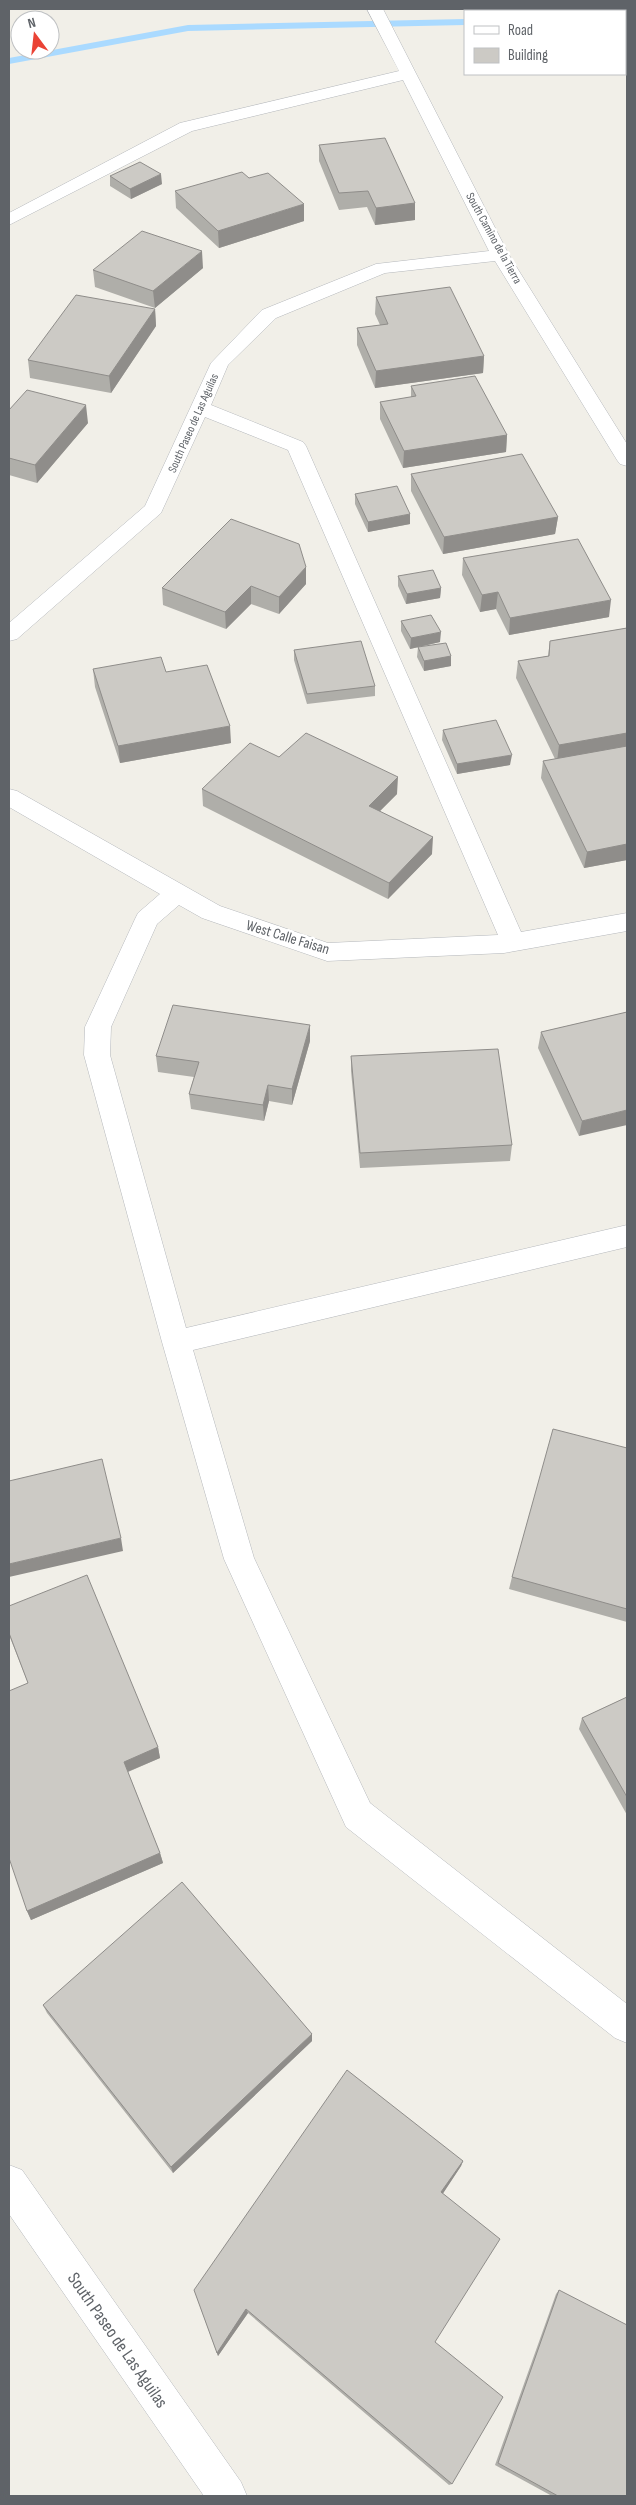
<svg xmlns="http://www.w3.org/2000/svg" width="636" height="2505" viewBox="0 0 636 2505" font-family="'Sofia Sans Condensed',sans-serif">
<rect width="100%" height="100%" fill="#f1efe8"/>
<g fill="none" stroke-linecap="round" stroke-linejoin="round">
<path fill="#aadaff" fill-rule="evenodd" d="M 491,9 L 509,9 L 510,11 L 492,11 Z
M 465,19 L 465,25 L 188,31 L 9,64 L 9,58 L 188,25 Z
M 625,26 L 627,26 L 627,32 L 625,32 Z"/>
<g stroke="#b5b8bc" stroke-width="1">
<path id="minor" d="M 367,9 L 383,9 L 509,255 L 627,444 L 627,466 L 620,464 L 617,460 L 495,261 L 385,273 L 276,318 L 228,365 L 211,405 L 303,442 L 306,446 L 521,932 L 627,913 L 627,931 L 504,953 L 327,961 L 202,918 L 179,905 L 157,924 L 111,1027 L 110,1055 L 186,1328 L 627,1225 L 627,1247 L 193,1350 L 254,1558 L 370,1803 L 627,2004 L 627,2043 L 615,2038 L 346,1827 L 224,1559 L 162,1342 L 84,1055 L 85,1027 L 135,919 L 138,913 L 160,894 L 9,807 L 9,789 L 17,791 L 220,906 L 328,943 L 498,935 L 288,450 L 205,417 L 161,513 L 17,639 L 9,641 L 9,623 L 145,506 L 211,363 L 262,310 L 376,264 L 489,251 L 403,80 L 192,131 L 9,225 L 9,213 L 180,123 L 399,71 Z
M 9,2165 L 22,2170 L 241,2482 L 247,2496 L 204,2496 L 9,2214 Z"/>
</g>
<use href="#minor" fill="#fff" fill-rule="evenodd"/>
</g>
<path fill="#afaea9" d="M 319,145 L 415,203 L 415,220 L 375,225 L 367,207 L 339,210 L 319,161 Z
M 110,176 L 162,184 L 131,199 L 110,186 Z
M 175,191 L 304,221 L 219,248 L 176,208 Z
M 203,268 L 155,308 L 95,287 L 93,270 Z
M 376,297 L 484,356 L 483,373 L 375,388 L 357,345 L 357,328 L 380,325 L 375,314 Z
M 155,309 L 156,326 L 111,393 L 30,378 L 28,360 Z
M 411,386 L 507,435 L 506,452 L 403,468 L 380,419 L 380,402 L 411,397 Z
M 9,410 L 88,423 L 37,483 L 9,475 Z
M 411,474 L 558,517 L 555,534 L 443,554 L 411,491 Z
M 355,494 L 410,524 L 368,532 L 355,504 Z
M 463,558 L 609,617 L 509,635 L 496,609 L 480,612 L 462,575 Z
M 306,567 L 306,584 L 279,614 L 251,604 L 226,629 L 163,605 L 162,588 Z
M 398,576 L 441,588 L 440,598 L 406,604 L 398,586 Z
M 401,621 L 440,642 L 410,649 L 401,631 Z
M 627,628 L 627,860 L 584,868 L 541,778 L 543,761 L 555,759 L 516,678 L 518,661 L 548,656 L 550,641 Z
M 418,647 L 451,656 L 451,666 L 424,671 L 417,657 Z
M 294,650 L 375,686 L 375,696 L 307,704 L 294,660 Z
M 93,669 L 166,672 L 231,743 L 120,763 L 95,687 Z
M 443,730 L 510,765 L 457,774 L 442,740 Z
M 279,757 L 397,794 L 380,811 L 432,854 L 388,899 L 203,806 L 202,789 Z
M 627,1012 L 579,1136 L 538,1048 L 541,1032 Z
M 310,1041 L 292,1105 L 269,1101 L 264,1121 L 191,1109 L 189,1094 L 194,1077 L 158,1072 L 156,1056 Z
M 351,1056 L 512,1145 L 510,1161 L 360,1168 L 351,1071 Z
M 627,1448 L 627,1622 L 509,1589 L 512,1577 Z
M 9,1606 L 158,1747 L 160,1758 L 128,1772 L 160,1853 L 163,1863 L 31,1920 L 27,1911 L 28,1683 L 9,1635 Z
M 627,1697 L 627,1815 L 579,1729 L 582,1718 Z
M 43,2005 L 312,2041 L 173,2173 L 47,2013 Z
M 463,2161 L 461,2166 L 443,2193 L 435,2342 L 452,2484 L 449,2485 L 248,2313 L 218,2356 L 194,2290 Z
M 559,2290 L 627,2496 L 552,2496 L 495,2465 L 556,2294 Z"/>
<path fill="#8f8d8a" d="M 161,174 L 162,184 L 131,199 L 130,189 Z
M 415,203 L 415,220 L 375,225 L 376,208 Z
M 304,204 L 304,221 L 219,248 L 218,231 Z
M 202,251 L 203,268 L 155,308 L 153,291 Z
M 155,309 L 156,326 L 111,393 L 109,376 Z
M 484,356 L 483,373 L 375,388 L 376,371 Z
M 86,405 L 88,423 L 37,483 L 35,465 Z
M 507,435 L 506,452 L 403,468 L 404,451 Z
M 410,514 L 410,524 L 368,532 L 368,522 Z
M 558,517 L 555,534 L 443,554 L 444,537 Z
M 306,567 L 306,584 L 279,614 L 279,597 Z
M 251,586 L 251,604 L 226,629 L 225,612 Z
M 441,588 L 440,598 L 406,604 L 407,594 Z
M 498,592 L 496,609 L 480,612 L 482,595 Z
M 611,600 L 609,617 L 509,635 L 510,618 Z
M 441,632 L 440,642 L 410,649 L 411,638 Z
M 451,656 L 451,666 L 424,671 L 424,661 Z
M 230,726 L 231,743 L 120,763 L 118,746 Z
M 627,733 L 627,749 L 557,762 L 559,745 Z
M 512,755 L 510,765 L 457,774 L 457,764 Z
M 398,777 L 397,794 L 368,823 L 369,806 Z
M 433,837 L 432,854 L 388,899 L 389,883 Z
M 627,844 L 627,860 L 584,868 L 587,852 Z
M 310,1025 L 310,1041 L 292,1105 L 292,1089 Z
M 268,1085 L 269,1101 L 264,1121 L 263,1105 Z
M 627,1110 L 627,1125 L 579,1136 L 582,1121 Z
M 121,1538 L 123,1551 L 9,1577 L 9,1564 Z
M 158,1747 L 160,1758 L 127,1772 L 124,1762 Z
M 160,1853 L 163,1863 L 31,1920 L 27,1911 Z
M 312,2034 L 312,2041 L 173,2173 L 171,2167 Z
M 463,2161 L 461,2166 L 440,2198 L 441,2192 Z
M 246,2309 L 248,2313 L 218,2356 L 217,2353 Z"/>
<path fill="#cccac5" stroke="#8f8d8a" d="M 385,138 L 415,203 L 376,208 L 368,191 L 339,193 L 319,145 Z
M 140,162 L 161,174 L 130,189 L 110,176 Z
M 242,172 L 249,178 L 268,173 L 304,204 L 218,231 L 175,191 Z
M 142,231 L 202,251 L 153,291 L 93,270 Z
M 450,287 L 484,356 L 376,371 L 357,328 L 388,324 L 376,297 Z
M 76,295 L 155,309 L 109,376 L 28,360 Z
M 475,376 L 507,435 L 404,451 L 380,402 L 416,396 L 411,386 Z
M 27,390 L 86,405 L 35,465 L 9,458 L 9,410 Z
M 522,454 L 558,517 L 444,537 L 411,474 Z
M 397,486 L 410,514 L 368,522 L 355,494 Z
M 231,519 L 299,544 L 306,567 L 279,597 L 251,586 L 225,612 L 162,588 Z
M 578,539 L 611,600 L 510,618 L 498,592 L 482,595 L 463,558 Z
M 433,570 L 441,588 L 407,594 L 398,576 Z
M 431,615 L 441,632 L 411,638 L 401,621 Z
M 627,628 L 627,733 L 559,745 L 518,661 L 549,656 L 550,641 Z
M 361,641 L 375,686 L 307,694 L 294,650 Z
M 446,643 L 451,656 L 424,661 L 418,647 Z
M 161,657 L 166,672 L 207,665 L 230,726 L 118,746 L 93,669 Z
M 496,720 L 512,755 L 457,764 L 443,730 Z
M 306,733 L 398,777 L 369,806 L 433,837 L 389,883 L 202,789 L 250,743 L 279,757 Z
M 627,746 L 627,844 L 587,852 L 543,761 Z
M 173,1005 L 310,1025 L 292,1089 L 268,1085 L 263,1105 L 189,1094 L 199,1062 L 156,1056 Z
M 627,1012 L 627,1110 L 582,1121 L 541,1032 Z
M 498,1049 L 512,1145 L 360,1153 L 351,1056 Z
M 553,1429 L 627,1448 L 627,1609 L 512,1577 Z
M 102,1459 L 121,1538 L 9,1564 L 9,1481 Z
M 87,1575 L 158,1747 L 124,1762 L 160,1853 L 27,1911 L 9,1858 L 9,1691 L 28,1683 L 9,1633 L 9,1606 Z
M 627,1697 L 627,1797 L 582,1718 Z
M 182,1882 L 312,2034 L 171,2167 L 43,2005 Z
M 347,2070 L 463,2161 L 441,2192 L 500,2239 L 435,2342 L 503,2397 L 452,2484 L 246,2309 L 217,2353 L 194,2290 Z
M 559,2290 L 627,2325 L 627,2496 L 558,2496 L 498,2463 Z"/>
<g text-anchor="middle" stroke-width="5" stroke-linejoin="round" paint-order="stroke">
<g font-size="12" fill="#5f6368" stroke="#fff">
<text transform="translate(494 238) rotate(61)" y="4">South Camino de la Tierra</text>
<text transform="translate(193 423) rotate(-66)" y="4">South Paseo de Las Aguilas</text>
</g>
<g font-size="15" fill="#5f6368" stroke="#fff">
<text transform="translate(288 937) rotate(17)" y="5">West Calle Faisan</text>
</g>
<g font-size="18" fill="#5f6368" stroke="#fff">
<text transform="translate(118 2340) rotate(55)" y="6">South Paseo de Las Aguilas</text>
</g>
</g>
<rect width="636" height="2505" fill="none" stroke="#5f6368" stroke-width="20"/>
<rect x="464" y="10" width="162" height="65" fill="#ffffff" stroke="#bfc1c3"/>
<rect x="474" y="26" width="25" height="8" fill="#ffffff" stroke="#bfc1c3"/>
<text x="508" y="35" font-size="15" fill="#5f6368">Road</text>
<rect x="474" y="48" width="25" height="15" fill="#cccac5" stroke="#bfc1c3"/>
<text x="508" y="60" font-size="15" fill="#5f6368">Building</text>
<g transform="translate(35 35) rotate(345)"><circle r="24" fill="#ffffff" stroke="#bfc1c3"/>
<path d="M0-4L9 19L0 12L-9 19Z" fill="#ea4335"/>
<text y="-8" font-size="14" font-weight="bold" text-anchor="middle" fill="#5f6368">N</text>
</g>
</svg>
